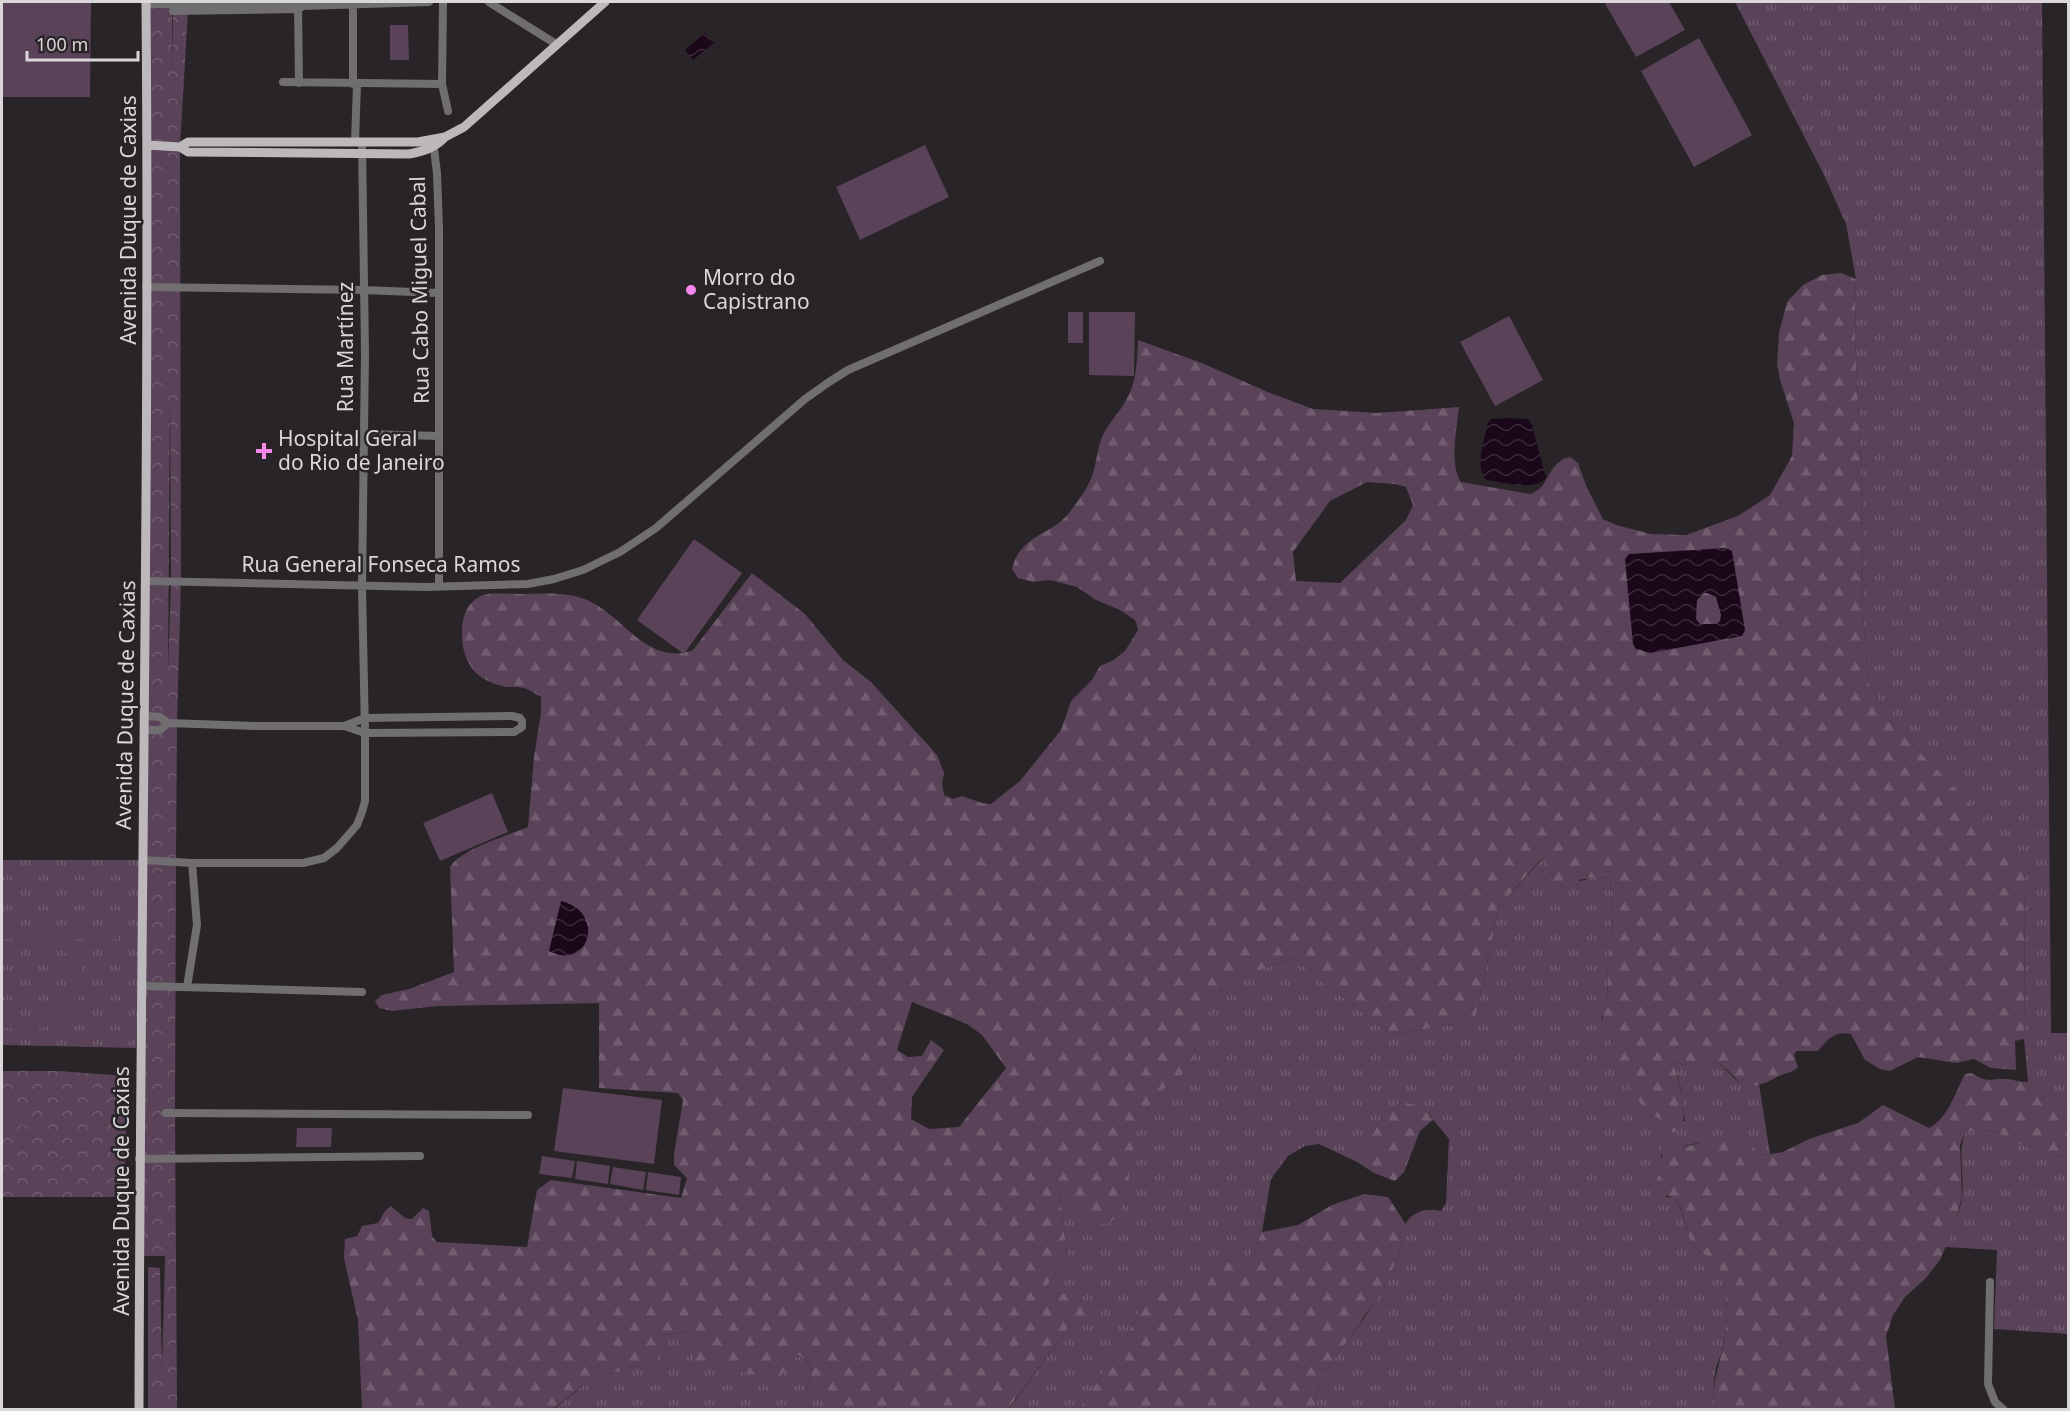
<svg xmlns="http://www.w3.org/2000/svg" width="2070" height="1411" viewBox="0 0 2070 1411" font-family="'Noto Sans',sans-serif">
<defs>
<pattern id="grass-tufts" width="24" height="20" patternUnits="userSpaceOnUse" patternTransform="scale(1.5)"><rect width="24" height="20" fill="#5a4358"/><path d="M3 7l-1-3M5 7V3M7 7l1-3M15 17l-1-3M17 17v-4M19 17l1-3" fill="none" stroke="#715d6f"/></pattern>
<pattern id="forest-firs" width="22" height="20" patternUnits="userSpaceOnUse" patternTransform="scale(1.5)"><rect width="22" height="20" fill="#5a4358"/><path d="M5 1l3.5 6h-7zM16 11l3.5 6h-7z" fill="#715d6f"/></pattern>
<pattern id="park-crowns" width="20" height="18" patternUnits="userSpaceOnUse" patternTransform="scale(1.5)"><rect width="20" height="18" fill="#5a4358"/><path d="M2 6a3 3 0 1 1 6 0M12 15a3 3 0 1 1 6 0" fill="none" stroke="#715d6f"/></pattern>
<pattern id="water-waves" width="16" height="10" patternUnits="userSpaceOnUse" patternTransform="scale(1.5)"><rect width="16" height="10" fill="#1b071a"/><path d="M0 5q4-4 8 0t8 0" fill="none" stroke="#3c2a3b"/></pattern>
</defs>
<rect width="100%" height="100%" fill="#282427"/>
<path fill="url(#grass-tufts)" d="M 1735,2 L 2042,2 L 2051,1033 L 2068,1033 L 2068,1113 L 2049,1105 L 2028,1082 L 2024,1039 L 2025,871 L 2015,850 L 1889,720 L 1868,681 L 1863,616 L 1861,466 L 1855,338 L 1856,279 L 1846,224 L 1824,175 Z
M 1544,857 L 1580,881 L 1597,877 L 1610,878 L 1613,933 L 1607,964 L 1608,1002 L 1606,1009 L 1601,1019 L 1605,1031 L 1612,1041 L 1616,1059 L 1647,1113 L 1668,1123 L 1685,1121 L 1681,1089 L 1674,1063 L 1696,1066 L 1711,1060 C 1734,1068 1730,1089 1759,1084 L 1770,1154 L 1758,1156 L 1753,1144 L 1697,1143 L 1680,1147 L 1671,1144 L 1661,1155 L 1666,1197 L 1674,1198 C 1685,1211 1684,1231 1693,1245 C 1700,1255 1715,1257 1720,1269 C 1729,1288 1728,1325 1723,1346 C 1722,1354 1718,1361 1716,1368 C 1713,1381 1713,1397 1715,1409 L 1316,1409 C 1312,1378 1349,1342 1365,1317 C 1377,1295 1395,1271 1401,1247 C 1403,1238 1402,1227 1408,1220 C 1417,1210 1428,1208 1441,1211 L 1446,1203 L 1449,1139 L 1422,1106 L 1387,1109 L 1357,1162 L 1319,1144 L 1305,1146 L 1288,1156 L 1271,1179 L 1262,1232 L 1252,1255 L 1241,1260 L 1219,1261 L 1173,1294 L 1152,1290 L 1117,1353 L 1079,1409 L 1008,1410 L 1069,1327 L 1084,1323 L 1063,1294 L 1045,1289 L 1067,1255 L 1060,1194 L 1131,1155 L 1136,1130 L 1148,1109 L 1162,1090 L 1187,1071 L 1194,1059 L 1195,1042 L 1220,990 L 1248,974 L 1293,958 L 1391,1035 L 1475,1020 L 1499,907 Z
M 2,860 L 143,860 L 136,1048 L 2,1045 Z
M 1979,1128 L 2000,1133 L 2035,1150 L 2068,1158 L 2068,1334 L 1994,1329 L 1997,1250 L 1945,1247 C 1952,1231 1959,1215 1962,1198 C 1965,1175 1957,1156 1965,1133 Z
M 691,1332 L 797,1355 L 811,1365 L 810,1376 L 806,1389 L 810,1395 L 844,1409 L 553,1410 L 590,1380 L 653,1361 L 657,1357 L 657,1336 Z"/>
<path fill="url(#forest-firs)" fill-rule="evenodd" d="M 1841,273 L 1856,279 L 1855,338 L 1861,466 L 1863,616 L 1868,681 L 1889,720 L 2015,850 L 2025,871 L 2024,1039 L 2015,1041 L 2016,1070 L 1991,1068 L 1974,1059 L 1956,1063 L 1918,1057 L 1890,1071 L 1880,1069 L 1865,1060 L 1851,1034 C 1835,1031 1828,1039 1818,1051 L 1796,1051 L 1794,1055 L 1798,1067 C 1793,1073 1784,1073 1777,1077 C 1733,1101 1741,1070 1711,1060 L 1696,1066 L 1674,1063 C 1678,1084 1690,1110 1680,1130 L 1672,1133 L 1668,1123 L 1647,1113 L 1633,1093 L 1616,1059 L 1612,1041 L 1600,1025 L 1608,1002 L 1607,962 L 1613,933 L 1610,878 C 1592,876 1573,882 1555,884 L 1546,870 L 1543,857 L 1499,907 L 1475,1020 L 1391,1035 L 1293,958 L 1248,974 L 1220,990 L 1195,1042 L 1194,1059 L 1187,1071 L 1162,1090 L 1148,1109 L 1136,1130 L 1126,1195 L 1119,1213 L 1109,1224 L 1094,1223 L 1060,1194 L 1067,1255 L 1045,1289 L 1063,1294 L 1072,1294 L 1083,1307 L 1087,1319 L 1084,1323 L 1069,1327 L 1008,1409 L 844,1409 L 810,1395 L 806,1389 L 810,1376 L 811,1365 L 798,1355 L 776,1381 L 693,1359 L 690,1332 L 658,1336 L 657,1357 L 653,1361 L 590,1380 L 553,1409 L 362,1409 L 358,1320 L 344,1258 L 345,1239 L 357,1236 L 362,1226 L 378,1223 L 385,1211 L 391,1206 L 405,1218 L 412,1219 L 423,1208 L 429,1211 L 432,1236 L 437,1242 L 527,1247 L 537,1190 L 551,1180 L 681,1198 L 687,1178 L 674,1165 L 674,1154 L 683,1100 L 678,1093 L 599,1088 L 599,1003 L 438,1006 L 392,1011 L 379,1008 L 375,1001 L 382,995 L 409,989 L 454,972 L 450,867 C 462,848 507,836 528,827 L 534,757 L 541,712 L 541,697 C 535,694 530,690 524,688 C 517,686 509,688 502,686 C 471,678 461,658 462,628 C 463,616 467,603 479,597 C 489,591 508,594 519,594 C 542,594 566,591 587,600 C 623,615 647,667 693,650 L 752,573 L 805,614 L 843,660 L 871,682 L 937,755 L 944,773 L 942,784 L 944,795 L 953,799 L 962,796 L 982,803 L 991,804 L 1020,781 L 1061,730 L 1071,701 L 1092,680 L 1100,666 L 1112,661 L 1125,651 L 1138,630 L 1135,620 L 1120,610 L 1096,600 L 1077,587 L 1050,580 L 1033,582 L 1018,578 L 1012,569 C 1020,535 1050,536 1069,513 C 1078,501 1089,487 1093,473 C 1097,461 1097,449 1102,437 C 1108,424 1118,414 1125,402 C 1137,383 1137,362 1138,340 L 1204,364 L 1270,393 L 1313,409 L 1377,413 L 1459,407 C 1457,427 1449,465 1461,482 L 1531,494 C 1535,492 1540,489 1543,485 C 1550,474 1555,460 1570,457 L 1578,463 L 1587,488 L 1603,519 L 1616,525 L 1651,534 L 1686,535 L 1738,516 L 1770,495 L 1792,456 L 1794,423 L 1780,380 L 1777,364 L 1779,333 L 1787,302 L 1803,285 L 1822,275 ZM 1367,482 L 1394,484 L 1406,487 L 1413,505 L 1406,520 L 1340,583 L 1296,581 L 1293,552 L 1330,501 ZM 912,1002 L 967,1024 L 982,1035 L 1006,1068 L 959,1127 L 929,1129 L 911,1119 L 912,1097 L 944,1050 L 931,1040 L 922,1056 L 908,1057 L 897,1050 Z
M 1971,1073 C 1991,1085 1990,1077 2008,1079 C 2015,1080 2020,1082 2028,1082 L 2049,1105 L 2068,1113 L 2068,1158 C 2058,1155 2046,1154 2036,1151 C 2009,1142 1997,1122 1965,1133 L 1960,1145 L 1962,1196 L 1955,1225 L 1940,1260 L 1926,1278 L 1905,1297 L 1893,1315 L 1886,1336 L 1895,1409 L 1715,1409 C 1711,1383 1718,1371 1723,1347 C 1728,1324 1729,1292 1720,1269 C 1715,1256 1699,1256 1691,1242 C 1686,1232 1683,1205 1674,1199 C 1670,1196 1663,1195 1658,1192 C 1656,1183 1655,1178 1662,1172 L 1662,1139 L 1666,1139 C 1682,1157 1706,1137 1725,1135 C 1735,1134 1744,1140 1753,1144 L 1758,1156 L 1783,1152 L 1809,1139 L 1858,1123 L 1883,1105 L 1929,1128 C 1947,1120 1956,1091 1965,1074 Z
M 1401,1102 L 1422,1106 L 1433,1120 L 1420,1131 L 1404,1172 L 1395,1181 L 1374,1173 L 1357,1162 L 1387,1109 Z
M 1364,1194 L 1388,1197 L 1405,1223 C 1404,1231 1403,1239 1401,1246 C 1395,1272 1376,1298 1362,1320 C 1347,1345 1312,1379 1316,1409 L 1079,1409 L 1117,1353 L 1152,1290 L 1173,1293 L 1219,1261 L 1241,1260 L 1252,1255 L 1262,1232 L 1298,1225 L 1332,1205 Z"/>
<path fill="url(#park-crowns)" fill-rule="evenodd" d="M 147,2 L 172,2 L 172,77 L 173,2 L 188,11 L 180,147 L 181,582 L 177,723 L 176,862 L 175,1113 L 177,1409 L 148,1409 L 148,1267 L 160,1268 L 162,1370 L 165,1256 L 139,1256 ZM 170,390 L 171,582 L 168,673 Z
M 2,1071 L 59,1071 L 125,1076 L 126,1139 L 124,1197 L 2,1197 Z"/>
<path fill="#5a4358" d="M 2,2 L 91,2 L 90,97 L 2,97 Z
M 1604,2 L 1669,2 L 1685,30 L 1636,57 Z
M 390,25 L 408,25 L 409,60 L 390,60 Z
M 1699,38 L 1752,135 L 1694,167 L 1641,71 Z
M 925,145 L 949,197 L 860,240 L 836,187 Z
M 1068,312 L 1083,312 L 1083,343 L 1068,343 Z
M 1089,312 L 1135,312 L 1134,376 L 1089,375 Z
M 1509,316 L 1543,380 L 1495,406 L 1460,342 Z
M 694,539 L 742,573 L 684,654 L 637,620 Z
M 492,793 L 508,832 L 440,861 L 423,823 Z
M 2,930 L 119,930 L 119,939 L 64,939 C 68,944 73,948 76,953 C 92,979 80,1013 53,1025 C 37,1031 18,1028 2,1028 L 2,1018 C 18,1018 37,1021 52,1014 C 80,1000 81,957 52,943 C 37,936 17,939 2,939 Z
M 563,1088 L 662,1100 L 654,1164 L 554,1151 Z
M 2,1101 L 32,1103 L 31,1126 L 2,1124 Z
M 297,1128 L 332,1128 L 331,1147 L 296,1147 Z
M 542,1156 L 575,1161 L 572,1178 L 539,1174 Z
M 577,1161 L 610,1166 L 608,1184 L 575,1179 Z
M 613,1167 L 646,1172 L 643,1190 L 610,1184 Z
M 648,1172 L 681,1177 L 679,1195 L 646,1190 Z"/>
<path fill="url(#water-waves)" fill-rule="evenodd" d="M 705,33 L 714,43 L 693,60 L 685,50 Z
M 1509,418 L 1528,419 L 1532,425 L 1546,478 C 1534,492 1503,482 1486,480 C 1474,466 1485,439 1488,423 L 1491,419 Z
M 1726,548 L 1732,551 L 1745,630 L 1742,636 L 1650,653 L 1636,649 L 1633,644 L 1625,559 L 1629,554 ZM 1704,593 L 1707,593 L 1716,597 L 1721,615 L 1720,621 L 1716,624 L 1700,624 L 1696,619 L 1697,600 Z
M 561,901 C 607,912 589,972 549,951 Z"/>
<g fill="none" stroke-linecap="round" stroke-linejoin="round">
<path stroke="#706e70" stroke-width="8" d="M 443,2 L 442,84 L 448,111
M 489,2 L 556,44
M 146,4 L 289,3 L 303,6
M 353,4 L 353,84
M 298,6 L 299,83
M 173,11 L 298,9 L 303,6 L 429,2
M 283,82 L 442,84
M 433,141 L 437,173 L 439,228 L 439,586
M 355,142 L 357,84
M 146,287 L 364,290 L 438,293
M 365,434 L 439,436
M 146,581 L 426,587 L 528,584 L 554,579 L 583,570 L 620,552 L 656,528 L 805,399 L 829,382 L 848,370 L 1100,261
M 145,716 L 160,717 L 168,723 L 255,726 L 344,726 L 365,733 L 514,732 L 522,727 L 522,721 L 520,718 L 512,716 L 365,718 L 344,726
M 145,730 L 160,730 L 168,723
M 143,860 L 192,863 L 303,863 L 324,858 L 337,848 L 357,825 L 362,812 L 365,801 L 365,733 L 362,587 L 365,353 L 362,142
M 143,986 L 362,992
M 187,987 L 197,925 L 192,863
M 166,1113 L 528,1115
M 139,1159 L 420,1156
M 1990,1282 L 1988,1384 L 1995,1402 L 2004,1410"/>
<path stroke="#bcb8bb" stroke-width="9" d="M 147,145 L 180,147 L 188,152 L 409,154 C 424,151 435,148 445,137
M 180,147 L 188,142 L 418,142 L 445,137 L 464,127 L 605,2
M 139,1410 C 140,940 150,471 146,2"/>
</g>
<g fill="#f688ed" stroke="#282427" stroke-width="2">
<circle cx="691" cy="290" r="6"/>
<path d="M261 442h6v6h6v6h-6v6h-6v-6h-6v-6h6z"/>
</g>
<g text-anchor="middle" stroke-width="5" stroke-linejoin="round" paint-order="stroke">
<g font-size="21" fill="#d9d7d9" stroke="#282427">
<text transform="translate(129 220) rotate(-90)" y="7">Avenida Duque de Caxias</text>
<text transform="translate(420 290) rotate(-91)" y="7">Rua Cabo Miguel Cabal</text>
<text transform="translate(346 347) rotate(-90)" y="7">Rua Martínez</text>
<text x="381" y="572">Rua General Fonseca Ramos</text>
<text transform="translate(126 705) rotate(-89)" y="7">Avenida Duque de Caxias</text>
<text transform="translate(122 1191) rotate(-90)" y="7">Avenida Duque de Caxias</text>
</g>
<g font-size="21" fill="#d9d7d9" stroke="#282427" text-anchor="start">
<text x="703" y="285">Morro do<tspan x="703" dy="24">Capistrano</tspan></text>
<text x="278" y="446">Hospital Geral<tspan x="278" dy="24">do Rio de Janeiro</tspan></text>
</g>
</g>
<rect width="2070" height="1411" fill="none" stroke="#d9d7d9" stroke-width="6"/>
<path d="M27 51v9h111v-9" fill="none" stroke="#d9d7d9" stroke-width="3"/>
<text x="36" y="51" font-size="18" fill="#d9d7d9" stroke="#282427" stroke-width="4.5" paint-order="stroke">100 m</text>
</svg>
